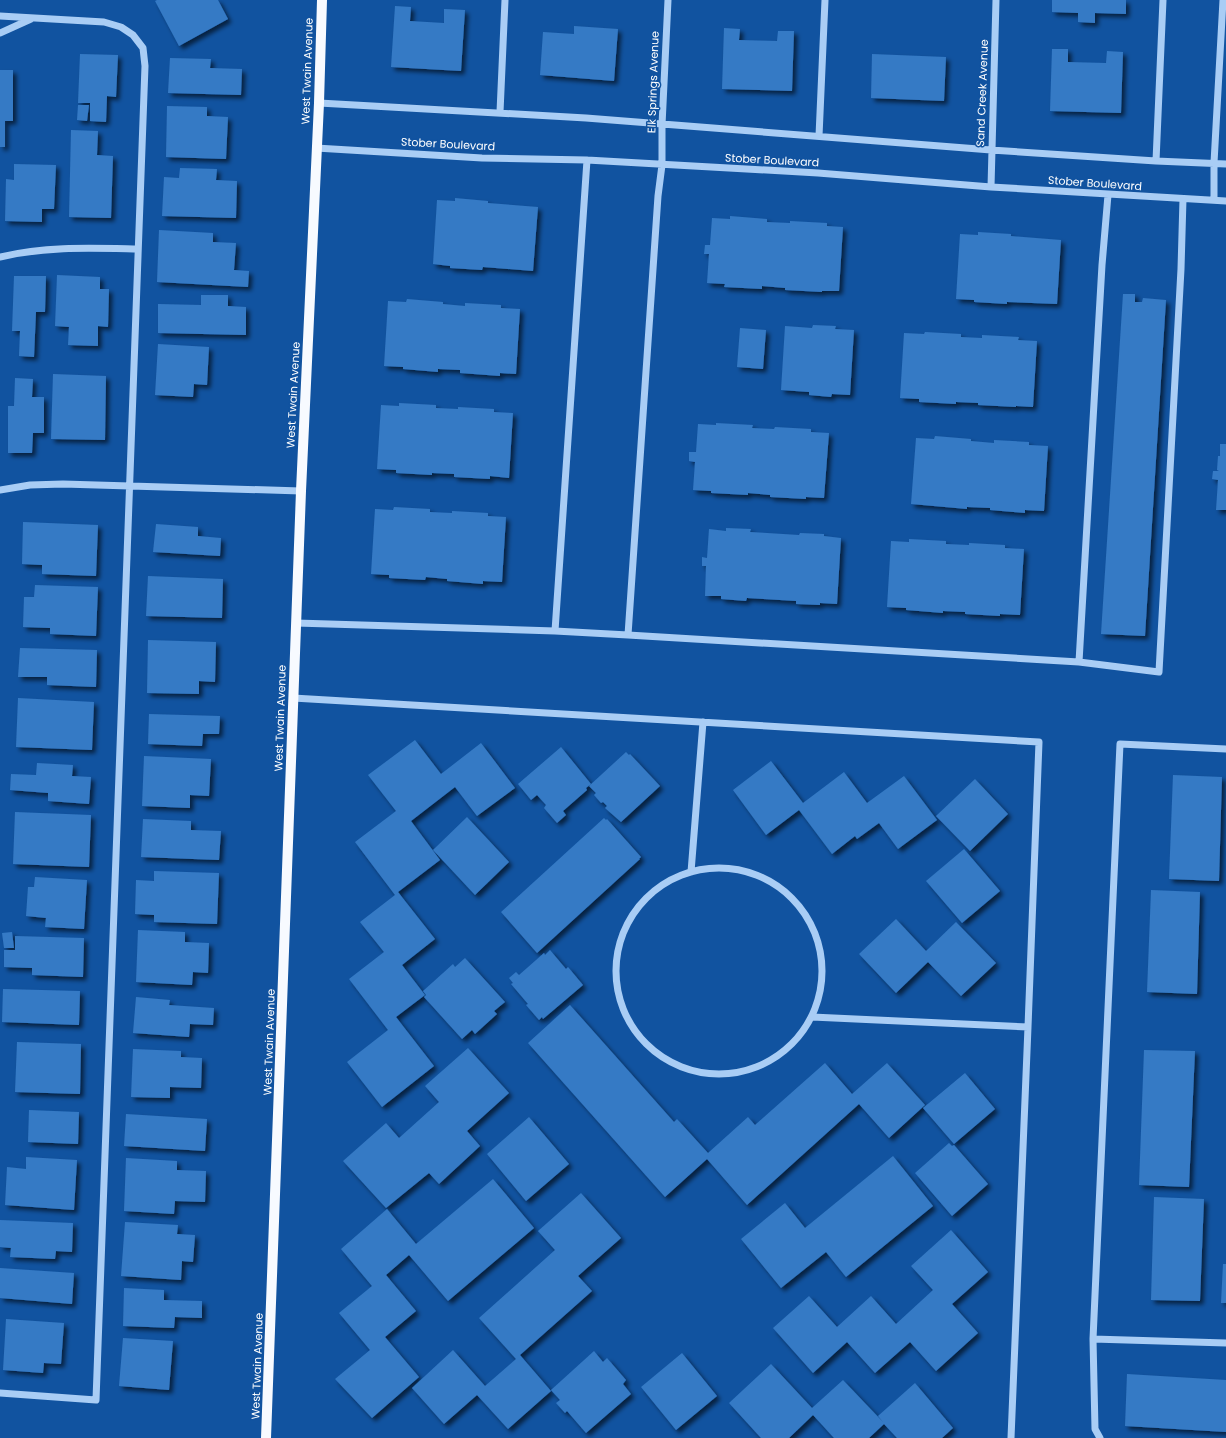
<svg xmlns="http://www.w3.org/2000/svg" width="1226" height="1438" viewBox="0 0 1226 1438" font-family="Poppins,sans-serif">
<defs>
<filter id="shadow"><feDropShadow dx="3.5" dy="3.5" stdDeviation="2" flood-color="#0009"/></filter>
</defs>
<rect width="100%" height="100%" fill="#1153a0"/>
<path fill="#357ac5" filter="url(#shadow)" d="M 157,0 L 218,0 L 228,19 L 179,46 L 155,1 Z
M 1052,0 L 1126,0 L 1126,14 L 1095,13 L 1095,23 L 1078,22 L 1078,13 L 1052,12 Z
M 395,6 L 411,7 L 410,21 L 444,23 L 444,9 L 465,10 L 461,71 L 391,67 Z
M 574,26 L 618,29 L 614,81 L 540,75 L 543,32 L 574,34 Z
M 724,28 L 740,29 L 739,40 L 777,41 L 778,31 L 794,31 L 792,91 L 722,89 Z
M 1052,49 L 1068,49 L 1068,62 L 1106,63 L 1107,51 L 1123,52 L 1121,113 L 1050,111 Z
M 80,54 L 118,55 L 116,97 L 107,96 L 106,122 L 90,121 L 90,103 L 78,103 Z
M 872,54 L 946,57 L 944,101 L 871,98 Z
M 170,58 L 211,59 L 210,68 L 242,69 L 241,95 L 168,93 Z
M 0,70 L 13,70 L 13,121 L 5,121 L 5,147 L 0,147 Z
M 78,105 L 89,105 L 87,121 L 77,120 Z
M 167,106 L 207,107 L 207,116 L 228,117 L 226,159 L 166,157 Z
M 71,130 L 98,131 L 97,155 L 113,156 L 111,218 L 69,217 Z
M 14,164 L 56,165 L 54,209 L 42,209 L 42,222 L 5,221 L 6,179 L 14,180 Z
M 180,168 L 217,169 L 216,180 L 237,181 L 236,218 L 162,216 L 164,177 L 179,178 Z
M 455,198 L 488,201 L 488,203 L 538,207 L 533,271 L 483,267 L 482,270 L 450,268 L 450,266 L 433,264 L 437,200 L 455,201 Z
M 730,216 L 767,219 L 767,222 L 790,223 L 790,221 L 827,223 L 827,226 L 843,227 L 839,291 L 822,291 L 822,292 L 785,290 L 785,288 L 762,286 L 762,289 L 724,287 L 725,284 L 707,283 L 709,254 L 704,254 L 705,245 L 710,245 L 712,218 L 730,219 Z
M 159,230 L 213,233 L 213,242 L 236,243 L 234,270 L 249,271 L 248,287 L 157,282 Z
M 978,232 L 1011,234 L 1011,236 L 1061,240 L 1057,304 L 1007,302 L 1007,304 L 974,302 L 974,300 L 956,299 L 960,234 L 978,235 Z
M 57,275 L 100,277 L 100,289 L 109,289 L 108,327 L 98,326 L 98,346 L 68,345 L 69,327 L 55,326 Z
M 14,276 L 46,276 L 45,312 L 36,312 L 34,357 L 19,356 L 20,331 L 12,331 Z
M 1123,294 L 1135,294 L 1135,302 L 1142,302 L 1143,298 L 1166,300 L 1145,636 L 1101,634 Z
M 201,295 L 228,295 L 228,306 L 246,307 L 246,335 L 158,333 L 158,304 L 201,305 Z
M 407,299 L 443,302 L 443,304 L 465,306 L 465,303 L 501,305 L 501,308 L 520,309 L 516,374 L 500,373 L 500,376 L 460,373 L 460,370 L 438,369 L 438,372 L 403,369 L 403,367 L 384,366 L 388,301 L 406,302 Z
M 813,325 L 836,326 L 835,329 L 854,330 L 850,395 L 832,394 L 831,397 L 809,395 L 809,392 L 781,390 L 785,326 L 812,328 Z
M 740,328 L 766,330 L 763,369 L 737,367 Z
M 925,332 L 961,334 L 961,337 L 982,338 L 982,335 L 1019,337 L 1018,340 L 1037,341 L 1033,407 L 1016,406 L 1016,407 L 978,405 L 978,403 L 956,402 L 956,404 L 919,402 L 919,399 L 900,398 L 904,333 L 924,334 Z
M 158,344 L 209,347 L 207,385 L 194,384 L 193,397 L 155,395 Z
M 53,374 L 106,376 L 105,440 L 51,439 Z
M 15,378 L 33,379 L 32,397 L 44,397 L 44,433 L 33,433 L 32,453 L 8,453 L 8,406 L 14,406 Z
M 399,403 L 436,405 L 436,408 L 458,409 L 458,407 L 494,409 L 494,412 L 513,413 L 509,478 L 490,476 L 490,479 L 454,477 L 454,474 L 432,473 L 432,475 L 396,473 L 396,470 L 377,469 L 381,405 L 399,406 Z
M 716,423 L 753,425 L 752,428 L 774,429 L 775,427 L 811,429 L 811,432 L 829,433 L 824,498 L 806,497 L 806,499 L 770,497 L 770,495 L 748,493 L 748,495 L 711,493 L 711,491 L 693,490 L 695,462 L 689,461 L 689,452 L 696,452 L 698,424 L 716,425 Z
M 935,436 L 971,439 L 971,441 L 994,443 L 994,440 L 1029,442 L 1029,445 L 1048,446 L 1044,511 L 1025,510 L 1025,513 L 990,510 L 990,508 L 967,507 L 967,509 L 911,504 L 916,438 L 934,439 Z
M 1220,444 L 1226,444 L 1226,510 L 1216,510 L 1218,480 L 1212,479 L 1213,471 L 1219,471 L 1217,470 L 1218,456 L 1220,456 Z
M 394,507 L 430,509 L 430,512 L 452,513 L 452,511 L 488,513 L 488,516 L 506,517 L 502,582 L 483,581 L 483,584 L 447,581 L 447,579 L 426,577 L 425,580 L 389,578 L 389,575 L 371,574 L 375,509 L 393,510 Z
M 23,522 L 98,525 L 96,576 L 42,574 L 42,565 L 22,564 Z
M 156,524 L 198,527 L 198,536 L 221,538 L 220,556 L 153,552 Z
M 726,528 L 751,529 L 750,532 L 799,535 L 800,533 L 824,534 L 824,536 L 841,538 L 837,604 L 820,603 L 820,605 L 796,604 L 796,601 L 747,598 L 746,601 L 721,599 L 721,596 L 705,596 L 706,566 L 702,566 L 702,557 L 707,558 L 709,529 L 726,531 Z
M 909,539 L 946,541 L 946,544 L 969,545 L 969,543 L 1005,545 L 1005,548 L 1024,549 L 1020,615 L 1000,614 L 1000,616 L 965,614 L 965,612 L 943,611 L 943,613 L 906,610 L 906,608 L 887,607 L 891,541 L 909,542 Z
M 148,576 L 223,579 L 222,618 L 146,616 Z
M 35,585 L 98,587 L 96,636 L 50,634 L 50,628 L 23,627 L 24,597 L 34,597 Z
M 148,640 L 216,642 L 215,682 L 199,681 L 199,694 L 147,693 Z
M 20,648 L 97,650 L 96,687 L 47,685 L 47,677 L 18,677 Z
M 18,698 L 94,702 L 92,750 L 16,747 Z
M 149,714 L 220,716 L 219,734 L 203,734 L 202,746 L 148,744 Z
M 415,740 L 441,774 L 481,743 L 515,788 L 477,816 L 455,787 L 411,821 L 440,860 L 398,892 L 435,939 L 402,965 L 425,995 L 396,1017 L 434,1066 L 382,1107 L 347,1062 L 388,1030 L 349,979 L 384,952 L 360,922 L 395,895 L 355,842 L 396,811 L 368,775 Z
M 561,747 L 591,784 L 586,788 L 587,790 L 563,811 L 566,815 L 557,823 L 544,808 L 546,805 L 537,795 L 531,800 L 518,784 Z
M 626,752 L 629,755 L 630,754 L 660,786 L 621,822 L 605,808 L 607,806 L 603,802 L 601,803 L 594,795 L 596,793 L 589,786 Z
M 144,756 L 211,759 L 209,796 L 190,795 L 190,808 L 142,806 Z
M 771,761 L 803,803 L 844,772 L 867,803 L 904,776 L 937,820 L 898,849 L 879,823 L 857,839 L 855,836 L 832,854 L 799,810 L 766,835 L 733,790 Z
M 37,763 L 73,765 L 72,776 L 91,777 L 89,804 L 48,801 L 48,793 L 10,790 L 11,774 L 36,775 Z
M 1173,775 L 1222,777 L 1219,881 L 1169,879 Z
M 975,779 L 1008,814 L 970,851 L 936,816 Z
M 15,812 L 91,815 L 89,867 L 13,864 Z
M 467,817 L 509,862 L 475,895 L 433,850 Z
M 604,818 L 606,820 L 607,819 L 641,857 L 639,859 L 640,859 L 537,953 L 501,912 Z
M 143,819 L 191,821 L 191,830 L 221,831 L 219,860 L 141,857 Z
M 964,849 L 1000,891 L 962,923 L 926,881 Z
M 154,871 L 219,873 L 217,924 L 154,922 L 154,915 L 135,914 L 136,880 L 154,881 Z
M 35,877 L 87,880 L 84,929 L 45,927 L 46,918 L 26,916 L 28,887 L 34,887 Z
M 1151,890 L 1200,892 L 1197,994 L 1147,992 Z
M 896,919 L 926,951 L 956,922 L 996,963 L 961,996 L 928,962 L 896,993 L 859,954 Z
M 138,930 L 185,932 L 185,942 L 209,943 L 208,973 L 193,972 L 192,985 L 136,982 Z
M 12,932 L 14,948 L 4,948 L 2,933 Z
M 15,936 L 84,938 L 83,977 L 32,975 L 32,968 L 4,967 L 4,950 L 15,950 Z
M 550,950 L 566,969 L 568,967 L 583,985 L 543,1019 L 542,1017 L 539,1020 L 526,1005 L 528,1004 L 511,984 L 513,983 L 509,978 L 516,972 L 519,975 L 544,953 L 545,955 Z
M 465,958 L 505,1002 L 494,1011 L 497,1014 L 475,1034 L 472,1030 L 462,1039 L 424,997 L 426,995 L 423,991 L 453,964 L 455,967 Z
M 3,989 L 80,991 L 79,1025 L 2,1022 Z
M 136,997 L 170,1000 L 169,1005 L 214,1008 L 213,1025 L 190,1024 L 189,1037 L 133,1033 Z
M 570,1005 L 674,1122 L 677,1119 L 708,1153 L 748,1117 L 755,1125 L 825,1063 L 852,1094 L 887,1063 L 925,1105 L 889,1138 L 859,1104 L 747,1205 L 707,1159 L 665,1197 L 528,1043 Z
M 17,1042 L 81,1044 L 80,1094 L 15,1092 Z
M 468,1048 L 509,1093 L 467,1131 L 480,1146 L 439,1184 L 429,1173 L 386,1208 L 343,1161 L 386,1123 L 399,1138 L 439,1102 L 425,1086 Z
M 133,1049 L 181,1051 L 181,1057 L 202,1058 L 201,1088 L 170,1087 L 170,1098 L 131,1097 Z
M 1144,1050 L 1195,1051 L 1189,1187 L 1139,1185 Z
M 965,1073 L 995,1109 L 954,1144 L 923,1108 Z
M 29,1110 L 79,1112 L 78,1144 L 28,1142 Z
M 126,1114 L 207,1119 L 205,1151 L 124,1146 Z
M 529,1117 L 569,1164 L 526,1201 L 487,1154 Z
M 949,1143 L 952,1146 L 954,1145 L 988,1184 L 952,1216 L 915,1173 Z
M 893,1156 L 933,1206 L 846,1277 L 826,1252 L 781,1288 L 741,1239 L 785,1203 L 805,1228 Z
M 26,1157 L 77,1160 L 74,1210 L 5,1205 L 7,1167 L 26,1169 Z
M 126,1158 L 177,1161 L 177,1170 L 206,1171 L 205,1202 L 175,1201 L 174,1214 L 124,1211 Z
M 493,1179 L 534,1228 L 448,1301 L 409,1255 L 386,1275 L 416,1311 L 385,1337 L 419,1377 L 372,1418 L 335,1379 L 370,1350 L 339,1313 L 372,1286 L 341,1249 L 387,1209 L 416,1244 Z
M 581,1193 L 621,1238 L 578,1276 L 592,1291 L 520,1355 L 551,1391 L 508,1429 L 477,1395 L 444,1424 L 412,1388 L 453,1350 L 485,1386 L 516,1359 L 479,1318 L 555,1250 L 538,1231 Z
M 1154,1197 L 1204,1199 L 1200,1301 L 1151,1300 Z
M 0,1220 L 73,1223 L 72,1252 L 56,1251 L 55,1259 L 10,1257 L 11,1248 L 0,1247 Z
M 125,1222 L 178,1225 L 177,1234 L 195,1235 L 193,1262 L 182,1261 L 181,1280 L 121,1276 Z
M 951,1230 L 988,1272 L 952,1304 L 978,1333 L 936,1371 L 910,1342 L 875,1373 L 847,1342 L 813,1373 L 773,1328 L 809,1296 L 837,1327 L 871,1296 L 896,1324 L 933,1290 L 911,1266 Z
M 1223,1264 L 1226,1264 L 1226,1303 L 1221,1303 Z
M 0,1268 L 74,1273 L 72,1304 L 0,1298 Z
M 124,1288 L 164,1290 L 164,1300 L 202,1301 L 202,1318 L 175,1317 L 174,1328 L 123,1326 Z
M 6,1319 L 64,1323 L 61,1364 L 44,1363 L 43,1373 L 3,1370 Z
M 123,1338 L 173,1341 L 169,1390 L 119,1386 Z
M 594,1351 L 603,1362 L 607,1358 L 626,1380 L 623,1384 L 631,1394 L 586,1433 L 567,1411 L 565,1413 L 556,1403 L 560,1400 L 551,1390 Z
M 682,1353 L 717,1396 L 676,1430 L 641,1387 Z
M 771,1364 L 812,1408 L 843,1380 L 883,1422 L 878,1416 L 915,1383 L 953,1428 L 942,1438 L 897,1438 L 884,1424 L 869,1438 L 834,1438 L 813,1415 L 789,1438 L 761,1438 L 729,1403 Z
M 1127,1374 L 1226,1380 L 1226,1432 L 1125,1426 Z"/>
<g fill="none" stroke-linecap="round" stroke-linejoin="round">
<path stroke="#a9cdf5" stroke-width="7" d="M 668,0 L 662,125 L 662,165 L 658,196 L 628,635 L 1079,662
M 0,16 L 104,22 L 121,27 L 133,35 L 143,48 L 145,66 L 96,1400 L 0,1393
M 0,33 L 31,19
M 319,103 L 586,118 L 991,150 L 1156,161 L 1226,164
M 500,112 L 505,0
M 819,136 L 825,0
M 316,148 L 482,158 L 587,160 L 818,173 L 991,187 L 1226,201
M 587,160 L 555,631 L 628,635
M 1156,161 L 1163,0
M 991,187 L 996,0
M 1108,195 L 1102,265 L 1079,662 L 1159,672 L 1181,269 L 1183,199
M 1214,200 L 1214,163 L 1223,0
M 0,257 C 47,246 90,248 138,249
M 0,490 L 30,485 L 63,484 L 301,491
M 296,623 L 555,631
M 293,698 L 1039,742 L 1028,1027
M616 971a103 103 0 1 1 206 0a103 103 0 1 1-206 0Z
M 691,872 L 703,722
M 812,1017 L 1028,1027 L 1011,1438
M 1093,1339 L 1226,1343
M 1100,1438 L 1095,1429 L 1093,1339 L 1120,744 L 1226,749"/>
<path stroke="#f7faff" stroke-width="10" d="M 266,1438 L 301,491 L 319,103 L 322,0"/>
</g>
<g text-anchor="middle" stroke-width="3" stroke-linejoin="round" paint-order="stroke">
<g font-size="11" fill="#fff" stroke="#1153a0">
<text transform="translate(307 71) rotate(-88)" y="4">West Twain Avenue</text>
<text transform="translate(653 82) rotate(-88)" y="4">Elk Springs Avenue</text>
<text transform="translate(982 93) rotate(-88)" y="4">Sand Creek Avenue</text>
<text transform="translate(448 144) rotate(3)" y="4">Stober Boulevard</text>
<text transform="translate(772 160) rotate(3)" y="4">Stober Boulevard</text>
<text transform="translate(1095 183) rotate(4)" y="4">Stober Boulevard</text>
<text transform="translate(293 395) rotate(-87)" y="4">West Twain Avenue</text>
<text transform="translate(280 718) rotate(-88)" y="4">West Twain Avenue</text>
<text transform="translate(269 1042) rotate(-88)" y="4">West Twain Avenue</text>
<text transform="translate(257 1366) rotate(-88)" y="4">West Twain Avenue</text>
</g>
</g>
</svg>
